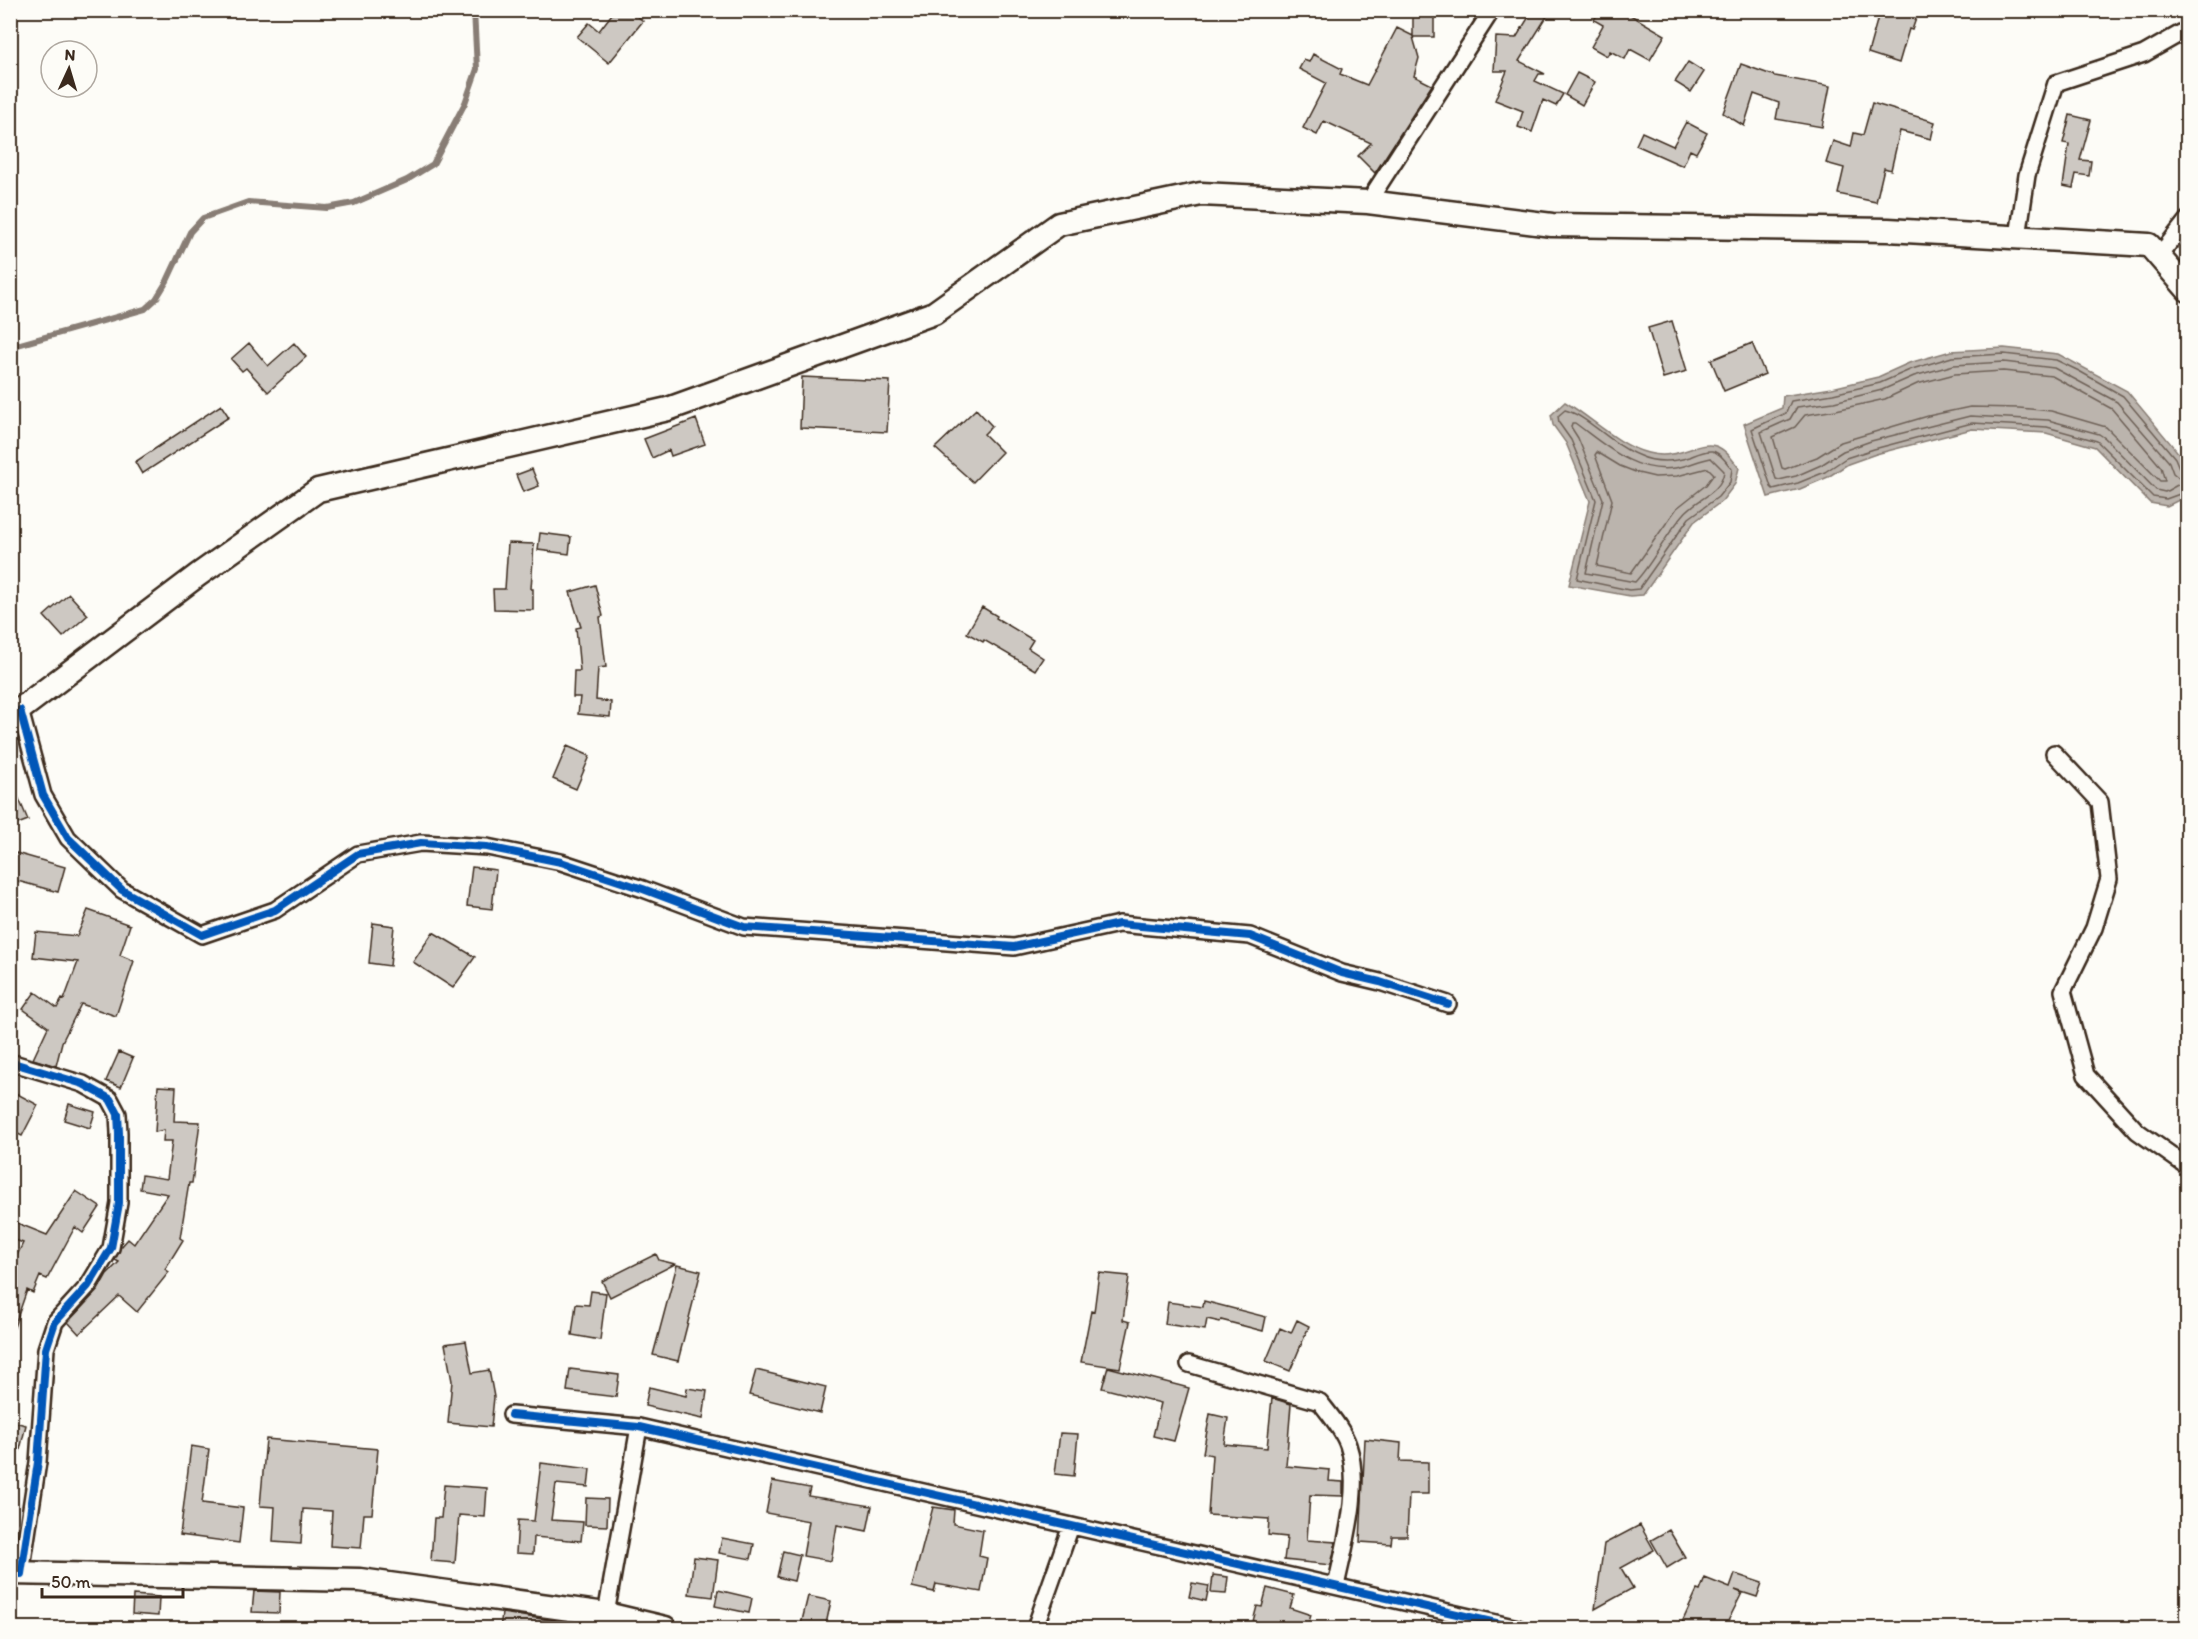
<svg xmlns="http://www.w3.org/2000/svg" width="2198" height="1639" viewBox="0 0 2198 1639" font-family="Itim,sans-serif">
<rect width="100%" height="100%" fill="#fdfcf7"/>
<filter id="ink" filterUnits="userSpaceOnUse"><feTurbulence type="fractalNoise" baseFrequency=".0167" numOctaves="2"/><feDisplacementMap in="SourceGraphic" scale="12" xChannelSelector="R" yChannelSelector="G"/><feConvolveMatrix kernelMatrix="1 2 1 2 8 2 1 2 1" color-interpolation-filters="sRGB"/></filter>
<g filter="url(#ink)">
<path fill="#bbb4ad" stroke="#887d74" stroke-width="1.5" d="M 2004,348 L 2058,354 L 2127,391 L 2181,456 L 2187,474 L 2187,496 L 2167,506 L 2150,503 L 2095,447 L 2046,433 L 1972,429 L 1876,454 L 1848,464 L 1828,477 L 1800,489 L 1768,497 L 1744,424 L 1782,408 L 1783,396 L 1832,388 L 1878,377 L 1909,363 L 1951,351 Z
M 1565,402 C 1591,417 1619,446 1648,453 C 1656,455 1663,456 1671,454 C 1686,453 1706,439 1720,448 C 1728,452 1734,462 1739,468 L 1735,484 L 1722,501 L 1694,522 L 1643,595 L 1630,596 L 1569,585 L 1590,501 L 1566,443 L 1553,425 L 1551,415 Z"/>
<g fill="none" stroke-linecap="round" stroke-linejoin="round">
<path stroke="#6e6157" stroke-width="1.5" d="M 2004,362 L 2054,368 L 2117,402 L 2169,462 L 2173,473 L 2181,480 L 2181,483 L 2165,492 L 2156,490 L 2105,438 L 2099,434 L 2048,420 L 1970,416 L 1871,441 L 1843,451 L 1821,465 L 1796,476 L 1779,480 L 1776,479 L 1761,432 L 1790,419 L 1797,407 L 1834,402 L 1882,390 L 1914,376 L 1954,365 Z
M 2003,371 L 2052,376 L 2112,409 L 2161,467 L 2165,481 L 2160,481 L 2106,427 L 2051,411 L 2019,408 L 1970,407 L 1928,416 L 1841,442 L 1817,457 L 1785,469 L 1782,468 L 1773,437 L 1795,427 L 1805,415 L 1836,410 L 1885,399 L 1917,384 L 1955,374 Z
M 1565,410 C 1587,415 1614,447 1640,456 C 1655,463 1674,462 1690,457 C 1697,454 1704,450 1712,451 C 1720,452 1727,463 1732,469 L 1730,482 L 1718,497 L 1689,518 L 1639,589 L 1629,590 L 1577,579 L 1596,500 L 1571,440 L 1559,423 L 1558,416 Z
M 1572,423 L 1575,423 C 1605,445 1635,474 1675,468 C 1688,466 1699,460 1711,458 L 1724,471 C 1722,493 1696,499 1684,514 C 1665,535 1654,562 1635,582 L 1586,573 L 1603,499 L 1578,438 L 1571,427 Z
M 1597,452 L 1620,466 L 1638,473 L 1655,477 L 1677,476 L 1708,468 L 1714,474 L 1706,485 L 1677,508 L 1631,573 L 1597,566 L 1612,500 L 1595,455 Z
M 2188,473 L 2180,470 L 2175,458 L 2123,396 L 2079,371 L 2056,360 L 2004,354 L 1952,357 L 1912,369 L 1880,383 L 1833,394 L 1791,401 L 1786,413 L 1752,429 L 1771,487 L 1773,489 L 1798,483 L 1825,472 L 1846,458 L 1874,449 L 1972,423 L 2047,427 L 2097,441 L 2153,497 L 2166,499 L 2188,491"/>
<path stroke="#887d74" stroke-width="6" d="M 10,347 L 145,309 L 156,299 L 167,281 L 190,232 L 203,218 L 248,202 L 327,208 L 354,203 L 407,180 L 433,164 L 465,103 L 477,69 L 474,10"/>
</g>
<path fill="#cdc8c2" stroke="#3b2a1e" stroke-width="1.5" d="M 615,10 L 630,10 L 643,21 L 609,63 L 577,37 L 589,23 L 599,31 Z
M 1413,10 L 1434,10 L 1434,37 L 1413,37 L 1419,58 L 1414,76 L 1432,85 L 1375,173 L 1358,156 L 1371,143 L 1324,121 L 1317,135 L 1303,128 L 1326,83 L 1299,69 L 1304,60 L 1309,62 L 1313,54 L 1342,69 L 1340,74 L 1367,85 L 1397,28 L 1413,36 Z
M 1533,10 L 1551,10 L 1519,61 L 1545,74 L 1539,74 L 1535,81 L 1563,94 L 1556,106 L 1543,100 L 1532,132 L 1518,127 L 1523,111 L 1495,100 L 1507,71 L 1494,71 L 1496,37 L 1516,38 Z
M 1600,10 L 1622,10 L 1665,35 L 1650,60 L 1630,49 L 1625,59 L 1610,51 L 1607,56 L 1591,47 L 1603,25 L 1594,20 Z
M 1880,10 L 1919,10 L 1912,30 L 1909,29 L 1899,63 L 1868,53 Z
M 1688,62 L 1704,72 L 1691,92 L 1675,82 Z
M 1741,64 L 1775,76 L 1830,86 L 1822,127 L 1776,119 L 1779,103 L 1754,94 L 1744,126 L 1723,113 Z
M 1577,73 L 1595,82 L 1582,105 L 1565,95 Z
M 1872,103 L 1935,122 L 1931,139 L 1900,131 L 1891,170 L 1884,168 L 1876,202 L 1838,194 L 1844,168 L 1826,163 L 1833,141 L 1851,147 L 1854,133 L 1863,135 Z
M 2070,115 L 2091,120 L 2080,160 L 2091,161 L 2089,176 L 2076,174 L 2073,188 L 2063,186 L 2069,144 L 2063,143 Z
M 1686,122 L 1707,133 L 1696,153 L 1690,150 L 1683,166 L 1636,145 L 1642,132 L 1673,146 Z
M 1672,321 L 1687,371 L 1663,378 L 1648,328 Z
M 249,343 L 268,366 L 294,343 L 306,357 L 268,392 L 246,368 L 242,371 L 231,359 Z
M 1752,343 L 1765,374 L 1724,391 L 1711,360 Z
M 802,377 L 890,381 L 887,432 L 800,428 Z
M 221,405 L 229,417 L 142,474 L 135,462 Z
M 976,409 L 992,426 L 984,434 L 1002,452 L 973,482 L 935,448 Z
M 696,419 L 705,444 L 671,456 L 669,450 L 652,458 L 644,439 Z
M 532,469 L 539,486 L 523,492 L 516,475 Z
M 540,533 L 571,537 L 569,554 L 538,550 Z
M 508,543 L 534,544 L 531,589 L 533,589 L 533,610 L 494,609 L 493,589 L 505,589 Z
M 595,585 L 603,616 L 600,617 L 606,667 L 598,668 L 596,700 L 611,702 L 610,717 L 578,714 L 580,697 L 573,697 L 574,671 L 580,671 L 576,628 L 581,627 L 570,592 Z
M 69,594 L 88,615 L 63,637 L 44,616 Z
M 982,607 L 997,616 L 996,618 L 1033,640 L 1028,648 L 1043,658 L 1035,670 L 984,640 L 983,642 L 967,633 Z
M 567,746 L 590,756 L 576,789 L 553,779 Z
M 10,778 L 28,820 L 10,827 Z
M 16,853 L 65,867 L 58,892 L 10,879 Z
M 472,867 L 496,870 L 492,909 L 467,906 Z
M 88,910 L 130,925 L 120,955 L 134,961 L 116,1016 L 81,1004 L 62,1042 L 56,1066 L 33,1059 L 48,1027 L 23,1009 L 35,992 L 57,1008 L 62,999 L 64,1000 L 78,962 L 33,957 L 36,932 L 77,936 Z
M 373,923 L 394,926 L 390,966 L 369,963 Z
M 433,932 L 475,957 L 453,988 L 413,962 Z
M 119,1052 L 133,1058 L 121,1087 L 106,1081 Z
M 158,1086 L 176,1087 L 174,1121 L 200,1122 L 192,1183 L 189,1183 L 180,1238 L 183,1240 L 165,1269 L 169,1272 L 137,1312 L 119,1296 L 79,1334 L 68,1322 L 98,1290 L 107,1274 L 119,1262 L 115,1260 L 121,1247 L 128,1239 L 134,1244 L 168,1194 L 140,1189 L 142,1175 L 167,1179 L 172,1141 L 163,1141 L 164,1130 L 155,1132 Z
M 10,1090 L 38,1105 L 22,1136 L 10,1130 Z
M 69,1104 L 95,1112 L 90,1128 L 64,1120 Z
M 76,1191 L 100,1207 L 83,1233 L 75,1227 L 47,1279 L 40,1276 L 33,1293 L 27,1290 L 13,1330 L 10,1330 L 10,1270 L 23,1243 L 10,1238 L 10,1220 L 47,1235 Z
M 656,1254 L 659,1260 L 675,1264 L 610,1297 L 602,1281 Z
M 677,1265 L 701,1271 L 678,1361 L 653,1355 Z
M 1099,1273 L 1129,1276 L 1123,1320 L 1130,1322 L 1120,1368 L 1081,1362 L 1091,1311 L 1094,1312 Z
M 591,1291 L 606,1293 L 600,1340 L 572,1335 L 576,1304 L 589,1305 Z
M 1204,1301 L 1266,1317 L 1263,1331 L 1221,1320 L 1220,1322 L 1207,1319 L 1205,1330 L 1165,1324 L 1168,1302 L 1203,1307 Z
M 1297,1320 L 1309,1326 L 1290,1371 L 1266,1361 L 1280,1328 L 1291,1333 Z
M 466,1341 L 472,1373 L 489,1370 L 494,1397 L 491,1427 L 448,1423 L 452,1381 L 445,1344 Z
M 1108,1367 L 1189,1388 L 1174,1441 L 1153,1436 L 1161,1403 L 1102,1388 Z
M 570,1369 L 619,1375 L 616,1397 L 567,1391 Z
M 756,1370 L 826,1387 L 820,1413 L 749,1395 Z
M 649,1387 L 686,1396 L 687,1388 L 707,1391 L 703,1419 L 645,1406 Z
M 1272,1398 L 1291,1404 L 1286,1466 L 1330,1470 L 1329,1481 L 1343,1482 L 1343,1496 L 1310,1495 L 1307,1540 L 1336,1542 L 1331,1565 L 1284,1560 L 1287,1537 L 1268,1535 L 1269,1519 L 1208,1515 L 1212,1455 L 1203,1453 L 1210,1414 L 1228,1418 L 1224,1444 L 1267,1448 Z
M 10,1421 L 26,1425 L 16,1466 L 10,1465 Z
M 1060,1433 L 1078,1434 L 1074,1476 L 1055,1474 Z
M 266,1439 L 378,1449 L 372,1514 L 364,1514 L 361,1548 L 330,1546 L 332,1511 L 303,1509 L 301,1544 L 273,1542 L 275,1507 L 260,1506 Z
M 1365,1439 L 1401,1443 L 1400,1461 L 1428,1462 L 1428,1494 L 1409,1494 L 1407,1536 L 1392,1536 L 1391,1544 L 1360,1542 Z
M 191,1446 L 209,1449 L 202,1503 L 243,1508 L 239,1543 L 180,1535 Z
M 541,1463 L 590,1469 L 588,1487 L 556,1484 L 551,1520 L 583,1522 L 581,1541 L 534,1537 L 533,1554 L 516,1553 L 518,1520 L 534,1521 Z
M 772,1481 L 810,1488 L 808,1496 L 872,1506 L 867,1531 L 837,1525 L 831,1561 L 803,1556 L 809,1521 L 766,1513 Z
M 444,1485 L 487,1488 L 485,1517 L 459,1515 L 455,1563 L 431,1561 L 434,1518 L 441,1518 Z
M 586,1498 L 608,1499 L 607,1526 L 585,1525 Z
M 933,1507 L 954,1510 L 953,1524 L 983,1530 L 979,1556 L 987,1558 L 981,1592 L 936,1584 L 934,1592 L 912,1587 Z
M 1640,1525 L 1654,1550 L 1621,1568 L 1633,1588 L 1595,1609 L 1604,1544 Z
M 1669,1530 L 1685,1557 L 1667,1568 L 1651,1540 Z
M 722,1538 L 754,1544 L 751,1559 L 719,1553 Z
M 783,1551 L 800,1555 L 794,1581 L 777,1577 Z
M 694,1557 L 718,1560 L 713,1597 L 689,1594 Z
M 1735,1574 L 1762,1583 L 1757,1597 L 1735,1590 L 1742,1593 L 1724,1629 L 1679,1629 L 1697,1590 L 1700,1591 L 1705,1578 L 1730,1588 Z
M 1213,1575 L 1228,1577 L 1226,1594 L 1211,1593 Z
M 1192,1583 L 1209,1586 L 1206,1601 L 1189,1597 Z
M 1267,1588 L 1294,1595 L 1290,1608 L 1311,1615 L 1307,1629 L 1251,1629 L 1257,1606 L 1262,1607 Z
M 718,1590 L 752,1598 L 749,1613 L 715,1606 Z
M 254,1591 L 280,1592 L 279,1613 L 252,1612 Z
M 133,1595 L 159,1597 L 158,1616 L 132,1614 Z
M 808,1596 L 831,1601 L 825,1629 L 800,1629 Z
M 502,1613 L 556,1621 L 555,1629 L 500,1629 Z"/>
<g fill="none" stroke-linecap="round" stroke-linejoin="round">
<g stroke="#3b2a1e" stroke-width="20">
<path id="street" d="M 1368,202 L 1492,10
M 2018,237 L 2027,175 L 2056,83 L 2144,54 L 2188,29
M 2159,256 L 2188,219
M 20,710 L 43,795 L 68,838 L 122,890 L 202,935 L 275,910 L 358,854 L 421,843 L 487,847 L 561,862 L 643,889 L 744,927 L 1014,947 L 1119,924 L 1250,936 L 1342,973 L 1380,982 L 1448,1004
M 2054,753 L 2100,802 L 2109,879 L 2094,928 L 2063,991 L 2086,1075 L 2137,1131 L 2188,1167
M 10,1062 L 83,1084 L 110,1099 L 118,1114 L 119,1133 L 119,1203 L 111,1248 L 88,1286 L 55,1322 L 46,1349 L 38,1462 L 21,1574
M 1189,1364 L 1320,1402 C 1330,1415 1343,1430 1348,1445 C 1362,1487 1345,1543 1336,1586
M 511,1415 L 639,1427 L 1518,1628
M 606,1614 L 639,1427
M 1035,1628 L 1071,1526"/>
</g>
<g stroke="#3b2a1e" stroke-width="27">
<path id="secondary" d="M 10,717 L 198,575 L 318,490 L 668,409 L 934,313 L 1059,224 L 1201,194 L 1368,202 L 1552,225 L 1888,230 L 2149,245 L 2188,290
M 10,1573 L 360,1580 L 606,1614 L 665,1628"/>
</g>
<use href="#street" stroke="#fdfcf7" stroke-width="15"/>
<use href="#secondary" stroke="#fdfcf7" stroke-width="22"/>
<g stroke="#fdfcf7" stroke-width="11">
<path id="cycleway" d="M 20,710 L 43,795 L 68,838 L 122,890 L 202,935 L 275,910 L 358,854 L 421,843 L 487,847 L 561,862 L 643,889 L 744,927 L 1014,947 L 1119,924 L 1250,936 L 1342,973 L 1380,982 L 1448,1004
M 10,1062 L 83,1084 L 110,1099 L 118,1114 L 119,1133 L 119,1203 L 111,1248 L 88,1286 L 55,1322 L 46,1349 L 38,1462 L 21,1574
M 511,1415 L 639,1427 L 1518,1628"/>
</g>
<use href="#cycleway" stroke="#0057b8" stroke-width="8"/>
</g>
</g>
<rect width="2198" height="1639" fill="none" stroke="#fdfcf7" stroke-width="36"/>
<rect x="18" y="18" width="2162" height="1603" fill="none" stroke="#3b2a1e" stroke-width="2" filter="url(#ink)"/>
<g transform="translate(69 69) rotate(4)"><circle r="28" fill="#fdfcf7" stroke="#afa8a0" stroke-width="1.5"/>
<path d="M0-4.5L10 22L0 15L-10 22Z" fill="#3b2a1e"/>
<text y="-9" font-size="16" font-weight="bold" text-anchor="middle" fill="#3b2a1e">N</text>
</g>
<path d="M42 1588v9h141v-9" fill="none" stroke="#3b2a1e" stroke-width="3"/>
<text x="51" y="1588" font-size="18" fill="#3b2a1e" stroke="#fdfcf7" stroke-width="4.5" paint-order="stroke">50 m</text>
</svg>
